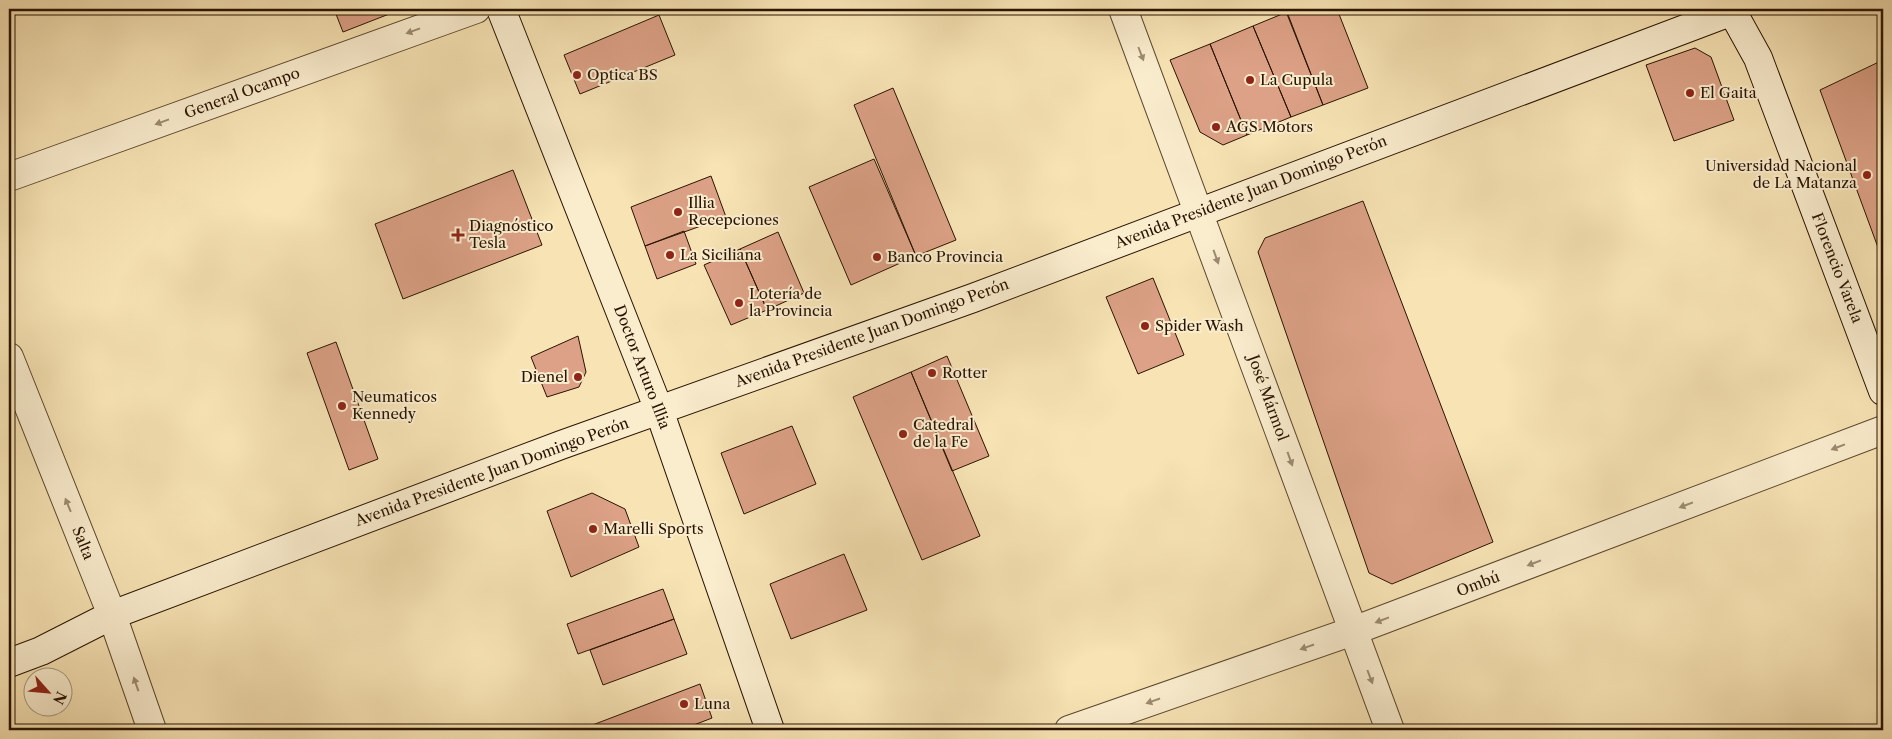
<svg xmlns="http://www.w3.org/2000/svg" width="1892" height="739" viewBox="0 0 1892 739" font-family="'Libre Caslon Text',serif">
<rect width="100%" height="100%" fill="#f7e3b4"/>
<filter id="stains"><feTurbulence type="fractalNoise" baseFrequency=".004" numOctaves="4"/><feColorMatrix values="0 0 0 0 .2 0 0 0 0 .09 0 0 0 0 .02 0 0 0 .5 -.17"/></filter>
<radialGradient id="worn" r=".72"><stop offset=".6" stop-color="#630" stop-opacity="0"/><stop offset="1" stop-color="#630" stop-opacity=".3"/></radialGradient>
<path fill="#dca186" stroke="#291401" d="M 334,9 L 402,9 L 343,32 Z
M 1285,9 L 1337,9 L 1368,88 L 1323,105 Z
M 1287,12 L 1323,105 L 1291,117 L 1253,26 Z
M 659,15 L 675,55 L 580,94 L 564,55 Z
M 1253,26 L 1291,117 L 1247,135 L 1210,44 Z
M 1210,44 L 1247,135 L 1223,145 L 1200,132 L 1170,60 Z
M 1695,48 L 1711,57 L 1734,120 L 1674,141 L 1646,65 Z
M 1883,60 L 1883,261 L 1820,90 Z
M 893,88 L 956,240 L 916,256 L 854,105 Z
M 874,159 L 916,256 L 851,285 L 809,187 Z
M 513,170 L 542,245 L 403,299 L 375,224 Z
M 711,176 L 726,217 L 645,246 L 631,207 Z
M 1363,201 L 1493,542 L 1392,584 L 1369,573 L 1258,252 L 1265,238 Z
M 684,231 L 696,264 L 657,279 L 645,246 Z
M 778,232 L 804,293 L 767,310 L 740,249 Z
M 740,249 L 767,310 L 731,325 L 704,265 Z
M 1153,278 L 1184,355 L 1138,374 L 1106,297 Z
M 578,336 L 586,372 L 579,387 L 547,397 L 531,357 Z
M 336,342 L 378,459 L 349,470 L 307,353 Z
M 947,356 L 989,456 L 952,471 L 911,372 Z
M 911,372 L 980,536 L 922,560 L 853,397 Z
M 792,426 L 816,484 L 744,514 L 721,453 Z
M 592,493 L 625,509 L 639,547 L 571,577 L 547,511 Z
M 844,554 L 867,610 L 791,639 L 770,584 Z
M 663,589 L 674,619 L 578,654 L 567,624 Z
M 674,619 L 687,654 L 603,685 L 590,650 Z
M 700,684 L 712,718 L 681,730 L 583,730 L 582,729 Z"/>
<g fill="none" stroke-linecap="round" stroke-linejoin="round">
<g stroke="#5c482e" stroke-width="30">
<path id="street" d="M 1123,9 L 1390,730
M 9,177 L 476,9
M 9,357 L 112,615 L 152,730
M 1069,730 L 1353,631 L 1883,430"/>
</g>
<g stroke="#291401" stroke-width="30">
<path id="secondary" d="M 501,9 L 659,410 L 770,730
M 1732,11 L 1758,58 L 1883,391
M 9,663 L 41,651 L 112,615 L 561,445 L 973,298 L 1738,9"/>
</g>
<use href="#street" stroke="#faedce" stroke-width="28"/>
<use href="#secondary" stroke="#faedce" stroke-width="28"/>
</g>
<defs><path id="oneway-solid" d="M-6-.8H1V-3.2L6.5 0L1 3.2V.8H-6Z" transform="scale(1.25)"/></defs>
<g fill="#9c8b72">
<use href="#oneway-solid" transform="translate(413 31) rotate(160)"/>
<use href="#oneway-solid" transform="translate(1141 54) rotate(69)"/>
<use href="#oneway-solid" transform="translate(162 122) rotate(160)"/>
<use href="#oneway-solid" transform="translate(1216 257) rotate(70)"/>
<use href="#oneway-solid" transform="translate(1838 447) rotate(159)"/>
<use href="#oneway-solid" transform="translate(1290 459) rotate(70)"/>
<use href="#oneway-solid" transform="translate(68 505) rotate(-112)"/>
<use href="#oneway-solid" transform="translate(1686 505) rotate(159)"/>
<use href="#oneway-solid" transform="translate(1534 563) rotate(159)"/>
<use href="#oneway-solid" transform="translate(1382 620) rotate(159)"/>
<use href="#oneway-solid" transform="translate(1307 647) rotate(161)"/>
<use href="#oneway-solid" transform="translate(1370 677) rotate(69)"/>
<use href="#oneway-solid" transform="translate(136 684) rotate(-109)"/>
<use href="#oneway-solid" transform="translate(1153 701) rotate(161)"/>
</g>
<g fill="#8f2418" stroke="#faedce" stroke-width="2">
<circle cx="577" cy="75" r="5"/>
<circle cx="1250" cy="80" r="5"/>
<circle cx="1690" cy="93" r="5"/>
<circle cx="1216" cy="127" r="5"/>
<circle cx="1867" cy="175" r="5"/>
<circle cx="678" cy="212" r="5"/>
<path d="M455.5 227.5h5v5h5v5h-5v5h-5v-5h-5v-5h5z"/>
<circle cx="670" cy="255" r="5"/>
<circle cx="877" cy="257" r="5"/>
<circle cx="739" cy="303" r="5"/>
<circle cx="1145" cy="326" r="5"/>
<circle cx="932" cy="373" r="5"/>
<circle cx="578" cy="377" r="5"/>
<circle cx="342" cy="406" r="5"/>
<circle cx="903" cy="434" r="5"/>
<circle cx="593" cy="529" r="5"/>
<circle cx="684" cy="704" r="5"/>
</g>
<g text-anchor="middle" stroke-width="4" stroke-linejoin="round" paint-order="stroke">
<g font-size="15" fill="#291401" stroke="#faedce" text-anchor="start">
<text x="587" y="80">Optica BS</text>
<text x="1260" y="85">La Cupula</text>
<text x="1700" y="98">El Gaita</text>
<text x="1226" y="132">AGS Motors</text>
<text x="1857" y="171" text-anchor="end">Universidad Nacional<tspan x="1857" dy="17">de La Matanza</tspan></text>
<text x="688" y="208">Illia<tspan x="688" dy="17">Recepciones</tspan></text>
<text x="469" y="231">Diagnóstico<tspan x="469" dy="17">Tesla</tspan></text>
<text x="680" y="260">La Siciliana</text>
<text x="887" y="262">Banco Provincia</text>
<text x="749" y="299">Lotería de<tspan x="749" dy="17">la Provincia</tspan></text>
<text x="1155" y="331">Spider Wash</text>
<text x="942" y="378">Rotter</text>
<text x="568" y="382" text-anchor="end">Dienel</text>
<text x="352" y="402">Neumaticos<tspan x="352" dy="17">Kennedy</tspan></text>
<text x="913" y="430">Catedral<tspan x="913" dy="17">de la Fe</tspan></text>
<text x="603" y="534">Marelli Sports</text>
<text x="694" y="709">Luna</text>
</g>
<g font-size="15" fill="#291401" stroke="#faedce">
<text transform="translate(242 93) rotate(-20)" y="5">General Ocampo</text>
<text transform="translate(1251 192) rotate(-21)" y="5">Avenida Presidente Juan Domingo Perón</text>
<text transform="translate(1837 268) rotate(69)" y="5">Florencio Varela</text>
<text transform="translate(872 333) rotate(-20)" y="5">Avenida Presidente Juan Domingo Perón</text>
<text transform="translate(642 367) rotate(69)" y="5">Doctor Arturo Illia</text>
<text transform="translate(1268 398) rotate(70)" y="5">José Mármol</text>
<text transform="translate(492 472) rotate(-20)" y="5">Avenida Presidente Juan Domingo Perón</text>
<text transform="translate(83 543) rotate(68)" y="5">Salta</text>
<text transform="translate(1478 584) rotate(-21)" y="5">Ombú</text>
</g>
</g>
<rect width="1892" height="739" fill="none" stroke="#f7e3b4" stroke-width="30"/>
<rect x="10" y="10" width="1872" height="719" fill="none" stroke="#291401" stroke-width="2.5"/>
<rect x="15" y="15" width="1862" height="709" fill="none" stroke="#291401"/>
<g transform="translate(48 692) rotate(117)"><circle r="24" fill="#faedce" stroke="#a6967c"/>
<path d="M0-4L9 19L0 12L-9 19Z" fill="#8f2418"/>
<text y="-8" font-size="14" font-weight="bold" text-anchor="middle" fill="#291401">N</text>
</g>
<rect width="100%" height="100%" filter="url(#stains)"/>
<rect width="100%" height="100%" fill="url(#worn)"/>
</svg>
